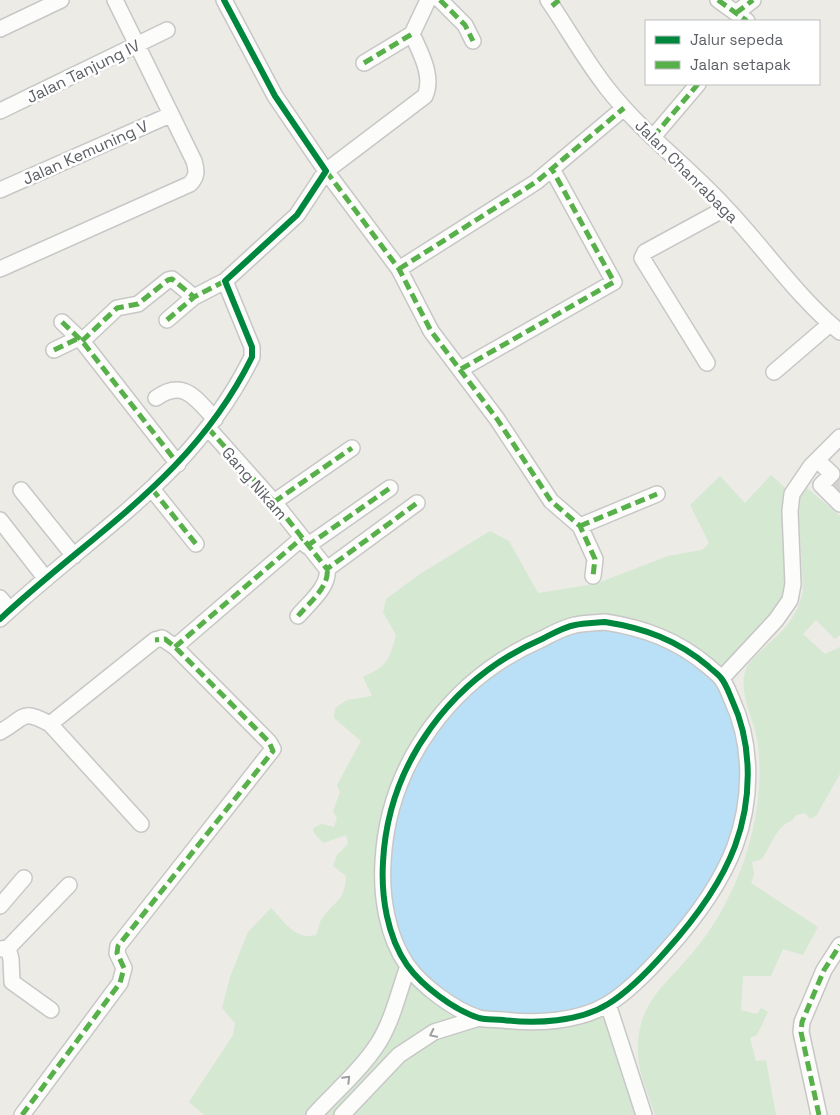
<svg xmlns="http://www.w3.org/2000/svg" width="840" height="1115" viewBox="0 0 840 1115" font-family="'Space Grotesk',sans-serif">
<defs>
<filter id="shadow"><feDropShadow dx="5.5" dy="3" stdDeviation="0" flood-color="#0004"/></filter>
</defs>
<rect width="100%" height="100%" fill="#ecebe6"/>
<path fill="#d5e8d2" d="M 771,475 L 792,494 L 790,600 L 722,678 L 608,1004 L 644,1115 L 204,1115 L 189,1102 L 233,1035 L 235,1023 L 222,1008 L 230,977 L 248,932 L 271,908 C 284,921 295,941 316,935 C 318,930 319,924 321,920 C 333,901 345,903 346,876 L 333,866 L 337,855 L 348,844 L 346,835 L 323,843 L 314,833 L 313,828 L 322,824 L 334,827 L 337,818 L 333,811 L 340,792 L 337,785 L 361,741 L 334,718 L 335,708 L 347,700 L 372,696 L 363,677 C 388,666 389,660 396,635 L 383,612 L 386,599 L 420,574 L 490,531 L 509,541 L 538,593 L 595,584 L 668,556 L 702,550 L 709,543 L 690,505 L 720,476 L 745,503 Z
M 806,487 L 840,516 L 840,635 L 835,639 L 816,620 L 803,634 L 825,654 L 840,647 L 840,774 L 816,816 L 810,819 L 805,813 L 796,815 L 792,821 C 777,824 770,848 762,859 L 752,862 L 754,874 L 751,883 L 818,927 L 803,955 L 783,949 L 771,976 L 743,976 L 741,1010 L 757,1014 L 761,1008 L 768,1012 L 757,1035 L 750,1038 L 756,1061 L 766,1060 L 776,1115 L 655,1115 C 649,1096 638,1073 638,1053 C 636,1003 666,985 694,951 C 714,927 730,898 741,869 C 756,829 764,781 757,739 C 753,718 739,694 745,672 C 748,661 758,654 766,646 C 785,630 798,615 803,591 L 799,514 L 801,494 Z"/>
<path fill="#bae0f7" d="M 573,625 L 635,627 L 722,678 L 747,751 L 735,846 L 653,965 L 579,1015 L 479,1018 L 408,966 L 390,928 L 384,842 L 415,751 L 466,688 Z"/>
<path fill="#d3d2cf" stroke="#dbd9d6" filter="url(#shadow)" d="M 840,476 L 840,495 L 830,485 Z"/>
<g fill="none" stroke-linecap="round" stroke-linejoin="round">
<g stroke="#c7c7c7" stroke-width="18">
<path id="minor" d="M 428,0 L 412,34 C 420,52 434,76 425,96 L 326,171 L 399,269 L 431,331 L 497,419 L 551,501 L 580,526 L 595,559 L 593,576
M 440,0 L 465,25 L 473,41
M 548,0 C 568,29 585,60 607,88 C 642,133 689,167 727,209 C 764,248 798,298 840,332
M 718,0 L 747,21
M 736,13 L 753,0
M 0,29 L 61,0
M 364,63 L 412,34
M 0,111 L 167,30
M 653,137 L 698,84
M 0,190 L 170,115
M 0,269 L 190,184 C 197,177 197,171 194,161 L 115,0
M 399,269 L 536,182 L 624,108
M 167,320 L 194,297
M 62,322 L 82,341 L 178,464
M 82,341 L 117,308 L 138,304 L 168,280 L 172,279 L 194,297 L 225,281
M 54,350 L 79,338
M 707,363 L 642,258 L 645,252 L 726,208
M 461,369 L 614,282 L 552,169
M 774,372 L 830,324
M 156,398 C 184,378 196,399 215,419
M 208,428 L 274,502 L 327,569 L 417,503
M 817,460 L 832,474 L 821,485 L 840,504
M 152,489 L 196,544
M 21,490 L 74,556
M 274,502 L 352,448
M 0,520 L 46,579
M 580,526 L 657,494
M 307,546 L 390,488
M 0,598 L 10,610
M 298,616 C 309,603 330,586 327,569
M 0,619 C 93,532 193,477 252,357 L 252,347 L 225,281 L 297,215 L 326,171 L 275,96 L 224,0
M 605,622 C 644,628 677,640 708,666 C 712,670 718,674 721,678 C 726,684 729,693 732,700 C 753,745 752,800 735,846 C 720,886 694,920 666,951 C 651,968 628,992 608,1004 C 579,1022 536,1024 503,1020 C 495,1019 486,1020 479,1018 C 454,1010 422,986 407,965 C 387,936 381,896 383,862 C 388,763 452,678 542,639 C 552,634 564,627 575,625 C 584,623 595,623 605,622 Z
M 175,647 L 302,538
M 722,678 L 776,620 L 790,600 L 793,584 L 790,511 L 792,494 L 811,466 L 840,437
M 0,732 C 26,718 20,708 50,724 L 141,824
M 0,906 L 24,878
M 8,948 L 11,959 L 12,982 L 51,1010
M 0,949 L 8,948 L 69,885
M 608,1004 L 644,1115
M 22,1115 L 120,983 L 124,968 L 117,953 L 118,946 L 273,749 L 269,742 L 175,647 L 162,638 L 155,640 L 50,724
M 314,1115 C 336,1091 362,1069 379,1042 C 393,1019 399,991 408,966
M 342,1115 L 399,1055 L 434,1032 L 479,1018
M 819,1115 L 801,1032 L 802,1022 L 824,970 L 840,945"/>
</g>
<use href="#minor" stroke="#fcfcfb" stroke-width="15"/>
<path stroke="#58b04a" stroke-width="5" stroke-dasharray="10 5" stroke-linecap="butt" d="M 440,0 L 465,25 L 473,41
M 718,0 L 747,21
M 552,6 L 559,0
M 736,13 L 753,0
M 364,63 L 412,34
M 653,137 L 698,84
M 326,171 L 399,269 L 431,331 L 497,419 L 551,501 L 580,526 L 595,559 L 593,576
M 399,269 L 536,182 L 624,108
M 167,320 L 194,297
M 62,322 L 82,341 L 178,464
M 82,341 L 117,308 L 138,304 L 168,280 L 172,279 L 194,297 L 225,281
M 54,350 L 79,338
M 461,369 L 614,282 L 552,169
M 208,428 L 274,502 L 327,569 L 417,503
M 152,489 L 196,544
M 274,502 L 352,448
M 580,526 L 657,494
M 307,546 L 390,488
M 298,616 C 309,603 330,586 327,569
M 175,647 L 302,538
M 22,1115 L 120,983 L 124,968 L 117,953 L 118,946 L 273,751 L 269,742 L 175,647 L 165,639 L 155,640
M 819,1115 L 801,1032 L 802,1022 L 824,970 L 840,945"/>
<g stroke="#fff" stroke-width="9">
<path id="cycleway" d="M 0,619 C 93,532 193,477 252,357 L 252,347 L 225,281 L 297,215 L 326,171 L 275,96 L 224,0
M 605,622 C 644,628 677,640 708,666 C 712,670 718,674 721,678 C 726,684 729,693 732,700 C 753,745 752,800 735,846 C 720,886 694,920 666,951 C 651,968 628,992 608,1004 C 579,1022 536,1024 503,1020 C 495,1019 486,1020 479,1018 C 454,1010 422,986 407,965 C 387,936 381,896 383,862 C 388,763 452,678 542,639 C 552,634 564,627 575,625 C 584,623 595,623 605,622 Z"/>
</g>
<use href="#cycleway" stroke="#00873e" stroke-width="6"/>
</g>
<defs><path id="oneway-chevron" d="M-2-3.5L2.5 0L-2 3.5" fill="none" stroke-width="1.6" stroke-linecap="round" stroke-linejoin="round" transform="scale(1.25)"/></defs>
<g stroke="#9c9ea1">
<use href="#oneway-chevron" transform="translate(433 1034) rotate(154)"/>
<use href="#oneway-chevron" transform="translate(347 1079) rotate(-45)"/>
</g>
<g text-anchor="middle" stroke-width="5" stroke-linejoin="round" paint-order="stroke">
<g font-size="16" fill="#5c6065" stroke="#fff">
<text transform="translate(83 71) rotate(-26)" y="6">Jalan Tanjung IV</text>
<text transform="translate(85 152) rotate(-24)" y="6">Jalan Kemuning V</text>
<text transform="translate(687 171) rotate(45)" y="6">Jalan Chanrabaga</text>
<text transform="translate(255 483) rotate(49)" y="6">Gang Nikam</text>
</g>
</g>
<rect x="645" y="20" width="175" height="65" fill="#ffffff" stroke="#bebfc1"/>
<rect x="655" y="36" width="25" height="8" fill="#00873e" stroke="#bebfc1"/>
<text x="690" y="45" font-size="15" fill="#5c6065">Jalur sepeda</text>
<rect x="655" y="61" width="25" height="8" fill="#58b04a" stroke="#bebfc1"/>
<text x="690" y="70" font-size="15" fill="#5c6065">Jalan setapak</text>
</svg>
